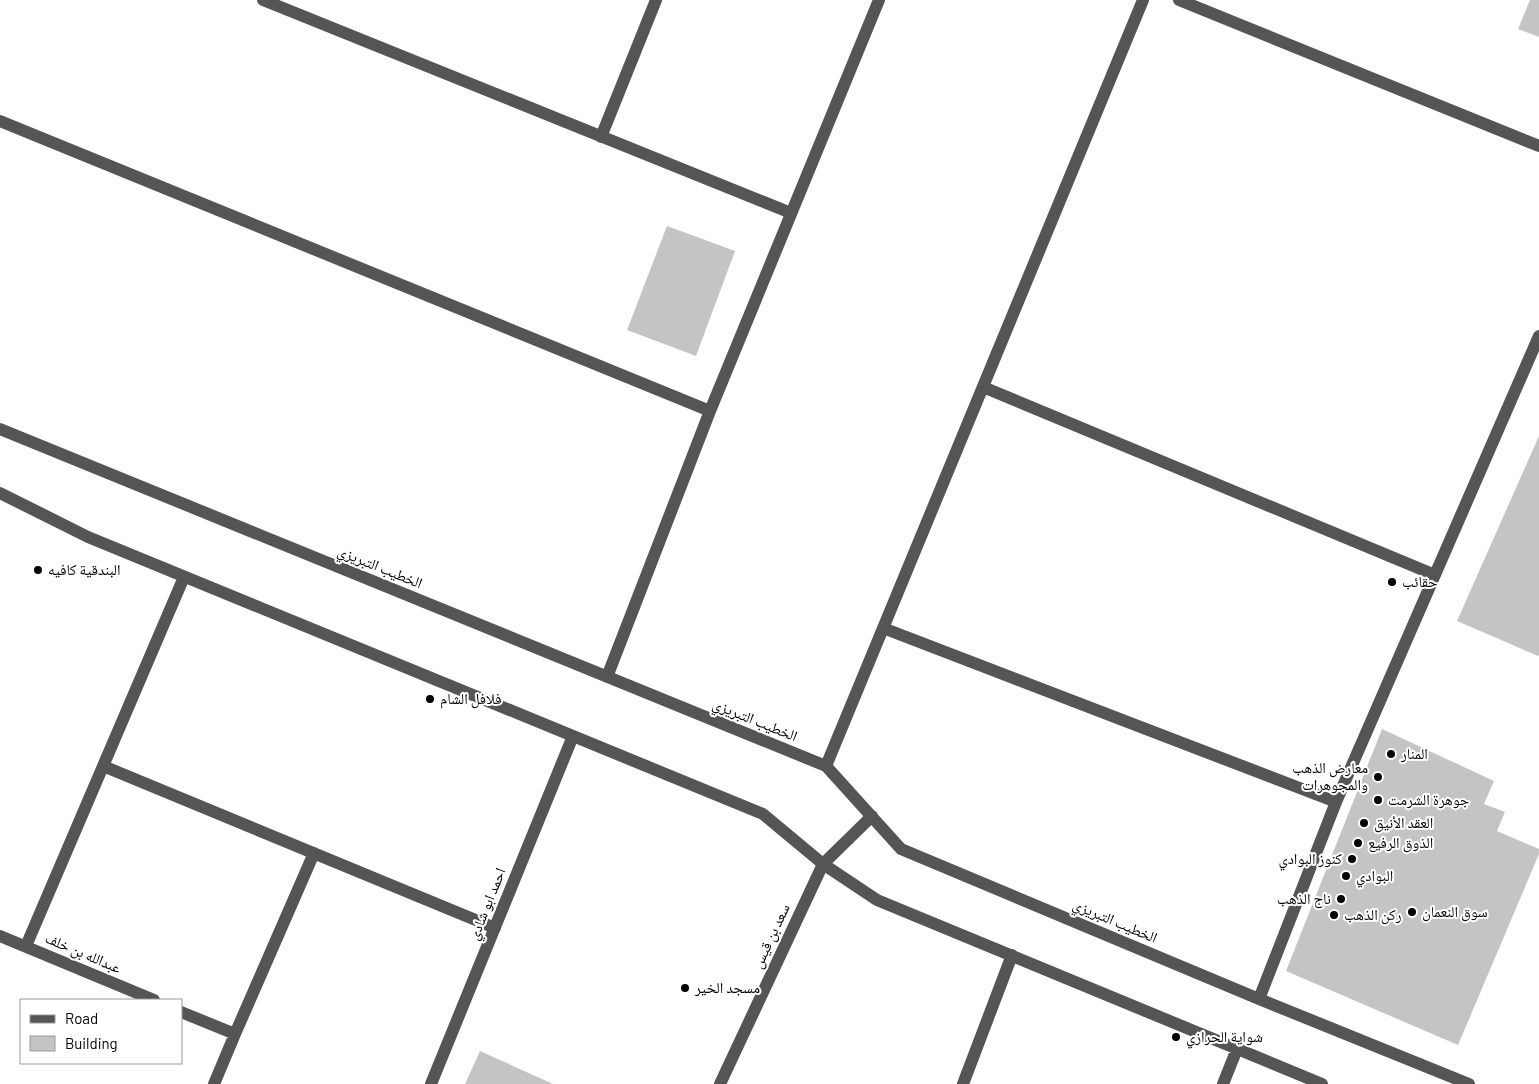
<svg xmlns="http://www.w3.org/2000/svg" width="1539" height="1084" viewBox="0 0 1539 1084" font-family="Barlow,'Noto Naskh Arabic',sans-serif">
<rect width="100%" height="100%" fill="#fff"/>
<path fill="#c4c4c4" d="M 1530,0 L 1539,0 L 1539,37 L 1518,29 Z
M 667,226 L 735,251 L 696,356 L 627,330 Z
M 1539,436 L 1539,655 L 1538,656 L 1457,621 Z
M 1382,729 L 1494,781 L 1484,804 L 1505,812 L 1497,831 L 1539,849 L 1539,854 L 1458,1045 L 1286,971 Z
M 480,1051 L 553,1084 L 465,1084 Z"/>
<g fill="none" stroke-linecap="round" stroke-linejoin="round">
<path stroke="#555" stroke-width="12" d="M 263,0 L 791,213
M 1179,0 L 1539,146
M 0,121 L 710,411
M 601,137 L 656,0
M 983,387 L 1435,575
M 0,429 L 826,766 L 901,849 L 1259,999 L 1469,1084
M 0,493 L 88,537 L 763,814 L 823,864 L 877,900 L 1322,1084
M 883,628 L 1336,802
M 607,677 L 710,411 L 879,0
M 103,766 L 495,928
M 826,766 L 1143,0
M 0,936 L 154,1000
M 26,946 L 184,577
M 1259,999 L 1336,802 L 1539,336
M 181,1012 L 235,1034
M 214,1084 L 235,1034 L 314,853
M 431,1084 L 573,736
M 720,1084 L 823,864 L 872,816
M 963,1084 L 1012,955
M 1223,1084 L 1237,1049"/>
</g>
<g fill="#000" stroke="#fff" stroke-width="2">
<circle cx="38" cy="570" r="5"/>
<circle cx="1392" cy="582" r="5"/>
<circle cx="430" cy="699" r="5"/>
<circle cx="1391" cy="754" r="5"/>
<circle cx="1378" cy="777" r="5"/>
<circle cx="1378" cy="800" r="5"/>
<circle cx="1364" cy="823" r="5"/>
<circle cx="1358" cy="843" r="5"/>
<circle cx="1352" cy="859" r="5"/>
<circle cx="1346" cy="876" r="5"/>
<circle cx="1341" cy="899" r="5"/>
<circle cx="1412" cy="912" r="5"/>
<circle cx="1334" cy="915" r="5"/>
<circle cx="685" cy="988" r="5"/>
<circle cx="1176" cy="1037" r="5"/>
</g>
<g text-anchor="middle" stroke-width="4" stroke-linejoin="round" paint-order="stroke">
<g font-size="15" fill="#000" stroke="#fff">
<text transform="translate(380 567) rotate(22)" y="5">الخطيب التبريزي</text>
<text transform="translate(755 720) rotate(22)" y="5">الخطيب التبريزي</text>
<text transform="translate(487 904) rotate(-68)" y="5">احمد ابو شادي</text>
<text transform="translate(1115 921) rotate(23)" y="5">الخطيب التبريزي</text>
<text transform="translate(771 936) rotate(-65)" y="5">سعد بن قيس</text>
<text transform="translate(83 953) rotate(23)" y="5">عبدالله بن خلف</text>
</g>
<g font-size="15" fill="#000" stroke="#fff" text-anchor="start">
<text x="48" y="575">البندقية كافيه</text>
<text x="1402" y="587">حقائب</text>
<text x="440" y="704">فلافل الشام</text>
<text x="1401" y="759">المنار</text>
<text x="1368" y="773" text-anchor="end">معارض الذهب<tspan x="1368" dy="17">والمجوهرات</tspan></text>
<text x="1388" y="805">جوهرة الشرمت</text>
<text x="1374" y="828">العقد الأنيق</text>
<text x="1368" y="848">الذوق الرفيع</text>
<text x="1342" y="864" text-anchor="end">كنوز البوادي</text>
<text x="1356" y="881">البوادي</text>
<text x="1331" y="904" text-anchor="end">ناج الذهب</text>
<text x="1422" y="917">سوق النعمان</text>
<text x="1344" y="920">ركن الذهب</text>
<text x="695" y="993">مسجد الخير</text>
<text x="1186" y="1042">شواية الحرازي</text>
</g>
</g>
<rect x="20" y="999" width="162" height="65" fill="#ffffff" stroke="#999999"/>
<rect x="30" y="1015" width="25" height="8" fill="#555555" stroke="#999999"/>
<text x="65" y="1024" font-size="15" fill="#000000">Road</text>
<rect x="30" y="1036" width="25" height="15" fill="#c4c4c4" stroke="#999999"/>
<text x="65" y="1049" font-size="15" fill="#000000">Building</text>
</svg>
